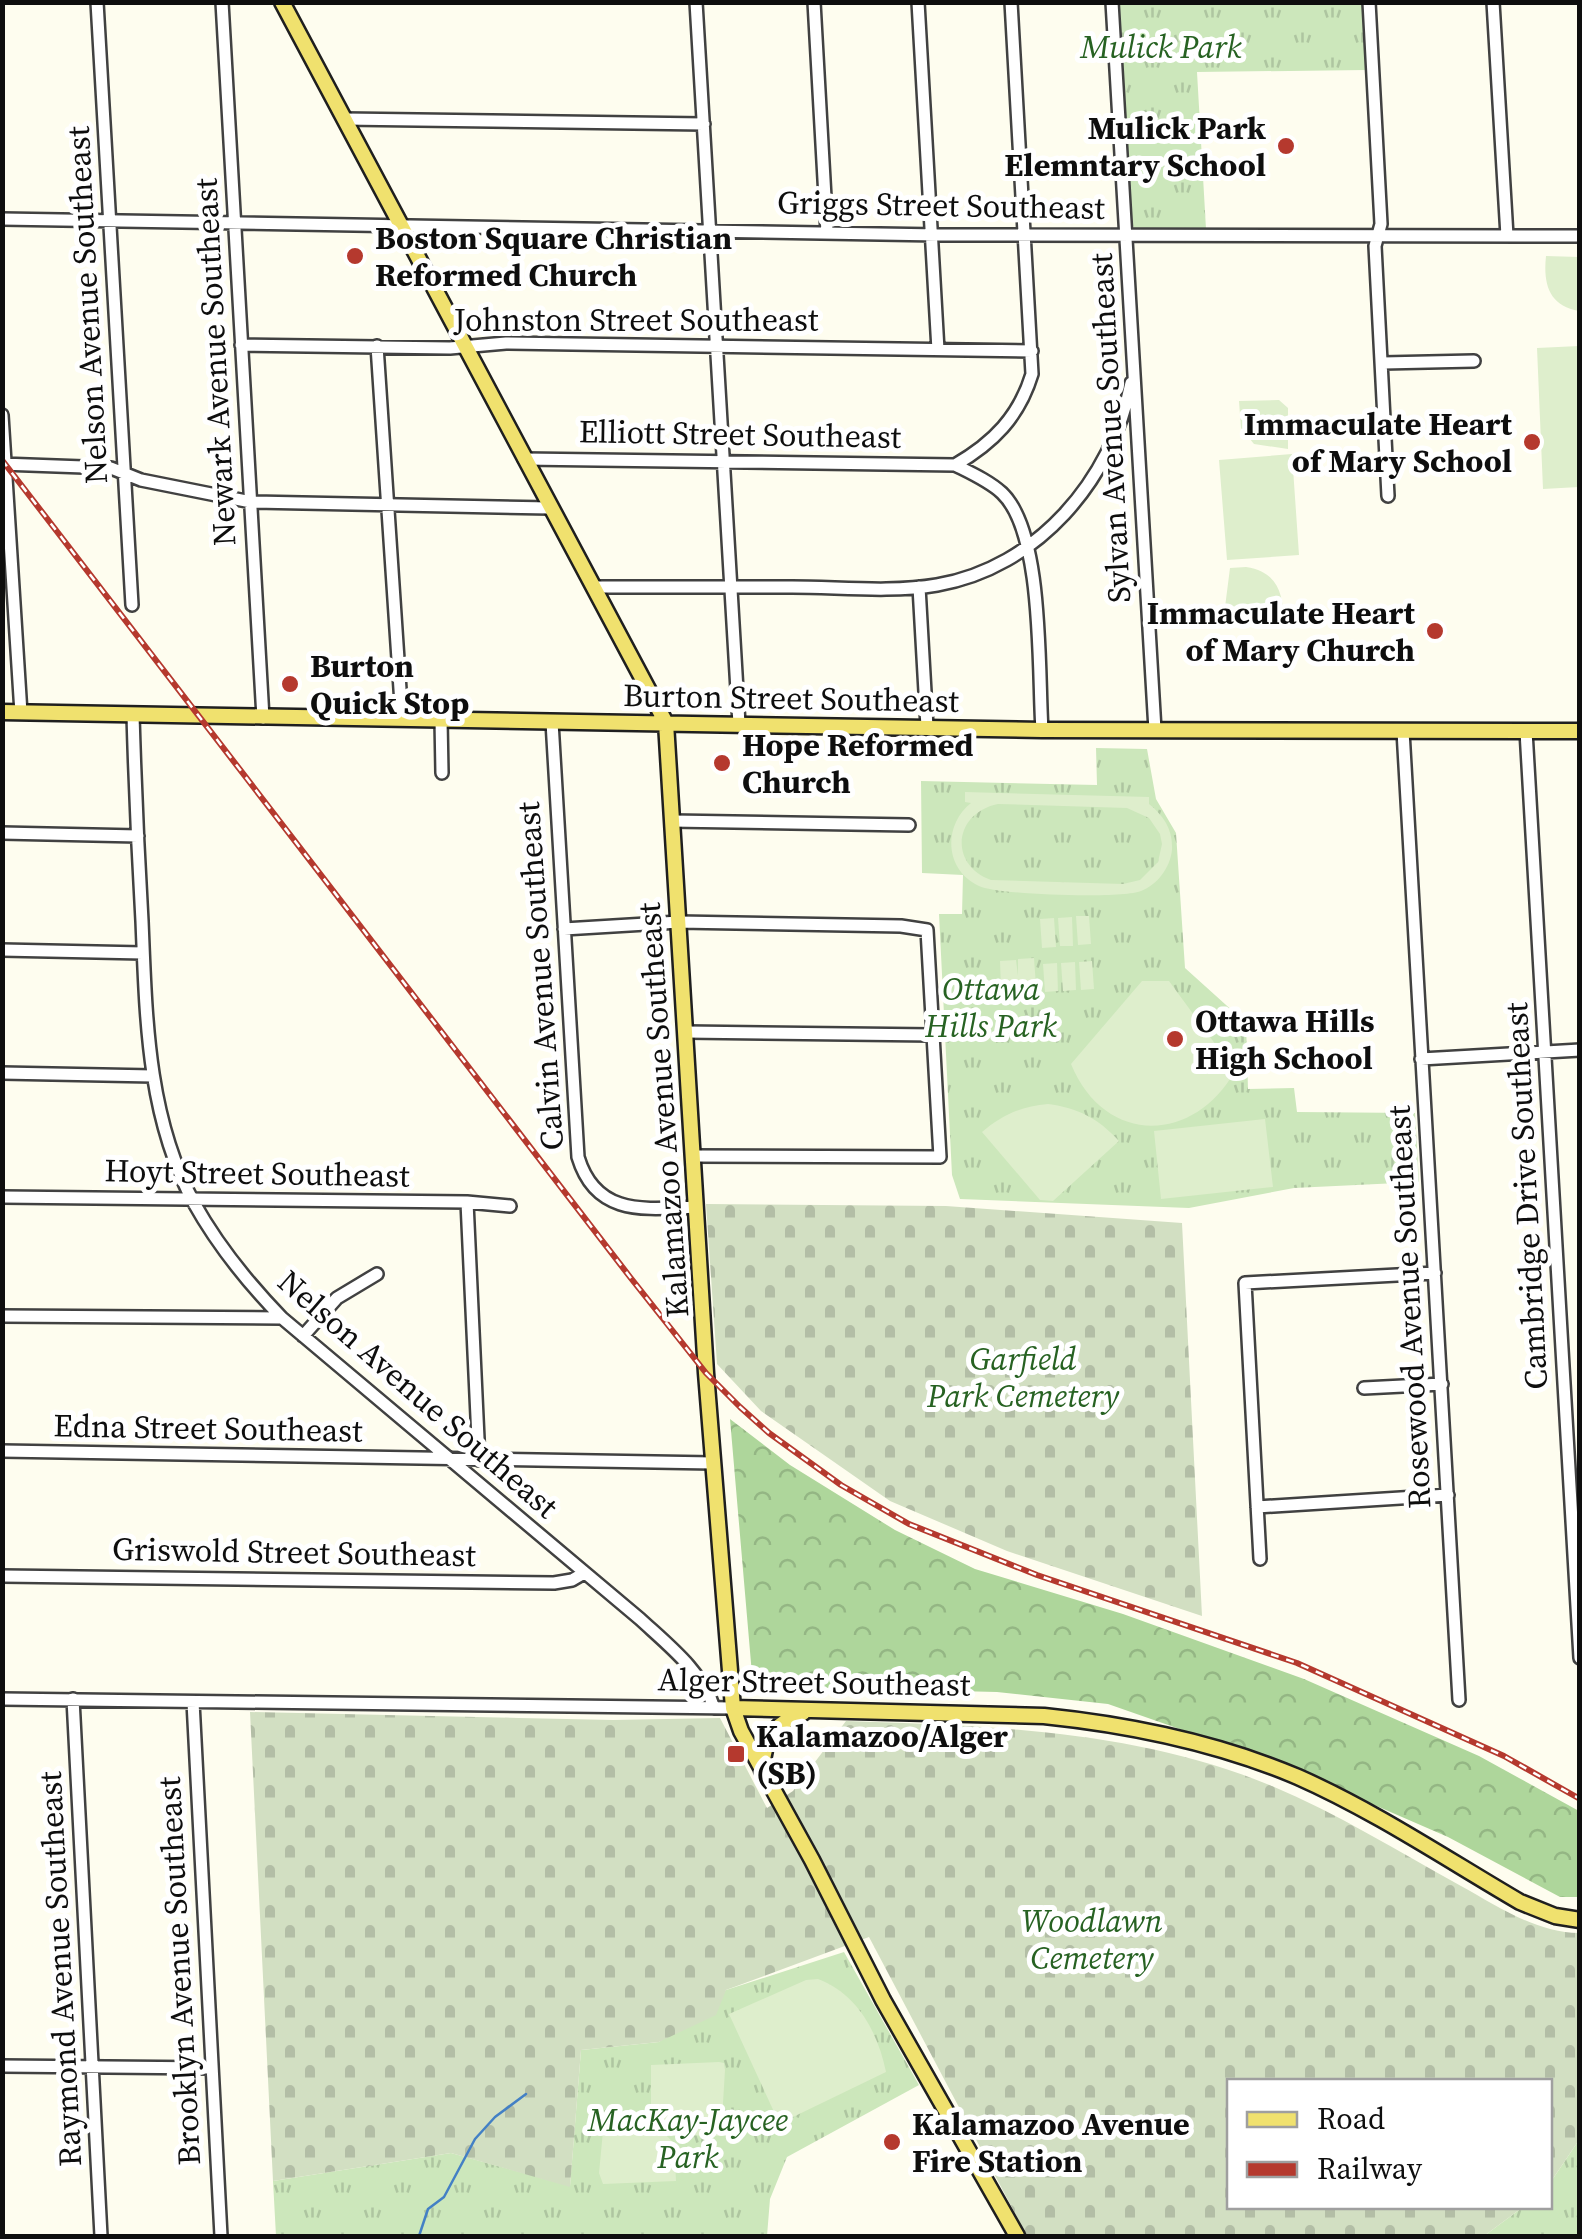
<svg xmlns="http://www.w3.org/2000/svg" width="1582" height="2239" viewBox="0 0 1582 2239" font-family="'Source Serif 4',serif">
<defs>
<pattern id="grass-tufts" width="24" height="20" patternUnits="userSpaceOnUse" patternTransform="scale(2.5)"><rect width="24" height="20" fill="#cce7bb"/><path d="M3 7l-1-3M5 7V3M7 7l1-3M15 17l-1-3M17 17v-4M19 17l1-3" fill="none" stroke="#aec5a0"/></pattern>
<pattern id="forest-crowns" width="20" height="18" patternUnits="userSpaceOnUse" patternTransform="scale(2.5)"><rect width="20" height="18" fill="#aed69b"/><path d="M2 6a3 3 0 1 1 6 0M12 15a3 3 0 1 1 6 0" fill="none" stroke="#94b684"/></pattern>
<pattern id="cemetery-stones" width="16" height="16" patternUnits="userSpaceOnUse" patternTransform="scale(2.5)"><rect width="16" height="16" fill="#d2dfc2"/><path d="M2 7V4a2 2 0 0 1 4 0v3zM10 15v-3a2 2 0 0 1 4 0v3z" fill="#b3bea6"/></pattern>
</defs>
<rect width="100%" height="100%" fill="#fefdef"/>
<path fill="url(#grass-tufts)" d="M 1112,3 L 1363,3 L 1366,70 L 1197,72 L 1206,229 L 1135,229 L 1131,223 Z
M 1096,748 L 1147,749 L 1156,799 L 1176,833 L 1185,968 L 1246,1023 L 1248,1089 L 1294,1088 L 1297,1112 L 1415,1113 L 1419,1182 L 1294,1188 L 1189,1208 L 960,1199 L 952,1175 L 939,914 L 962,914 L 963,875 L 922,873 L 921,781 L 1097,785 Z
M 844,1952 L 919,2085 L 787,2157 L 770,2199 L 767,2236 L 276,2236 L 273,2181 L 451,2153 L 570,2186 L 581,2050 L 659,2042 L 726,1990 Z
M 1579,2140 L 1579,2236 L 1484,2236 L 1523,2207 L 1550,2206 L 1550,2183 Z"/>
<path fill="url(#forest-crowns)" d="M 730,1419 L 790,1465 L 895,1530 L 975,1569 L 1123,1614 L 1304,1679 L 1479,1756 L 1579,1811 L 1579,1897 L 1560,1897 L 1448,1837 L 1280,1764 L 1108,1704 L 997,1692 L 753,1686 Z"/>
<path fill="url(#cemetery-stones)" d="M 706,1204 L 946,1206 L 1182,1223 L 1202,1616 L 1007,1551 L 890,1501 L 761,1411 L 717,1364 Z
M 250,1712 L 613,1720 L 720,1718 L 767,1808 L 793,1791 L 846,1721 C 991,1726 1136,1730 1272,1786 C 1337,1813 1399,1852 1461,1886 C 1497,1906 1537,1933 1579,1933 L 1579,2140 L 1550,2183 L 1550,2082 L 1230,2082 L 1230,2206 L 1523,2207 L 1484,2236 L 1027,2236 L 869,1937 L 726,1990 L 716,2015 L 659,2042 L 581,2050 L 570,2187 L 451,2153 L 273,2181 Z"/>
<path fill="#deeecc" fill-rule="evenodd" d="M 1546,256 L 1579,257 L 1579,311 C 1549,306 1543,284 1546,256 Z
M 1579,346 L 1579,487 L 1543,489 L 1537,348 Z
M 1279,400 L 1288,408 L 1288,449 L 1254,444 L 1241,428 L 1239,401 Z
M 1292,454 L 1299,555 L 1227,560 L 1219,460 Z
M 1246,567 C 1278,572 1283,593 1284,622 L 1226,620 L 1224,615 L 1230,568 Z
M 965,792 L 1149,797 L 1149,804 C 1164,816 1173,830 1172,850 C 1170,868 1157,885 1141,891 C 1122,899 997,895 979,886 C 944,870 943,825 971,803 L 965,802 ZM 998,804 L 1127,808 L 1149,818 L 1160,834 L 1162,844 L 1158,862 L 1140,880 L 1123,884 L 991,880 C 948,864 954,813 998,804 Z
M 1076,916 L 1089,916 L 1091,944 L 1078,945 Z
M 1072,917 L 1073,946 L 1060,946 L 1058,918 Z
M 1054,918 L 1056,947 L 1042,948 L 1040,919 Z
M 1034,958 L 1036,986 L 1001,989 L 1000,961 L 1016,960 L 1018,976 L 1018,959 Z
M 1092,961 L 1094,989 L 1081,990 L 1079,962 Z
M 1075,962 L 1076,990 L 1063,991 L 1061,963 Z
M 1057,963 L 1058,991 L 1045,992 L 1043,964 Z
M 1142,981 L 1169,981 L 1235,1071 C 1193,1145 1104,1145 1071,1064 Z
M 1048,1104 C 1078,1108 1098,1118 1119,1141 L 1053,1201 L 1040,1200 L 982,1132 C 1002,1115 1022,1106 1048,1104 Z
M 1265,1119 L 1273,1187 L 1161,1199 L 1154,1131 Z
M 818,1979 C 858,1994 878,2033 886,2072 L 793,2117 L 775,2114 L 729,2014 L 806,1980 Z
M 719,2062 L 724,2063 L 725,2070 L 721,2136 L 680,2135 L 651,2105 L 651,2065 Z
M 605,2110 L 643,2113 L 674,2143 L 676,2181 L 603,2184 L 599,2173 Z"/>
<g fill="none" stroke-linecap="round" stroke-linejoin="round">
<path stroke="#4380c5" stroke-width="2.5" d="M 419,2236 L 428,2209 L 444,2197 L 475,2139 L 495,2117 L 526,2094"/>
<g stroke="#414141" stroke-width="16">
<path id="minor" d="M 97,2 L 132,605
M 222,2 L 263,718
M 696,2 L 739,724
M 814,2 L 827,233
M 918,2 L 938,350
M 1112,2 L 1155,730
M 1369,2 L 1381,224 L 1375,246 L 1388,496
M 1493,2 L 1507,236
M 344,119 L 704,124
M 2,219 L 939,235 L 1580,236
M 241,345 L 450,348 L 506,343 L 1032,351
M 377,346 L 402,719
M 1383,363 L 1474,361
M 2,415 L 21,713
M 524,459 L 955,465 C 971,473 989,481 1002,493 C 1044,533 1038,672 1042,730
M 2,464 L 111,468 L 141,480 L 251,502 L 550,508
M 955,465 C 993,443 1019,417 1032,374 L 1011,2
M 594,587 C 660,587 726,587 792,587 C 839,587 890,593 937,585 C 1037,568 1112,480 1131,383
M 919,587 L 927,727
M 133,715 C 135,784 138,852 142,921 C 146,1016 147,1117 194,1203 C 218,1246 248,1283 282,1318 L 640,1619 C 667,1644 703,1672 714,1708
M 441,720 L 442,773
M 552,722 L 578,1157 C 596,1217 646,1209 696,1207
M 1403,731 L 1459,1700
M 1526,731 L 1580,1658
M 672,821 L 909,825
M 2,833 L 138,836
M 564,929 L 679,922 L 901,926 L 927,930 L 940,1157 L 693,1156
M 2,950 L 143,953
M 686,1032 L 933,1035
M 1421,1059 L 1580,1050
M 2,1073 L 153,1076
M 2,1197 L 467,1202 L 510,1206
M 467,1202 L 479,1460
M 2,1316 L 282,1318
M 303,1336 L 337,1298 L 377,1274
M 1364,1388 L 1442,1384
M 2,1451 L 713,1463
M 1257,1507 L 1448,1495
M 1260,1559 L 1245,1283 L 1435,1273
M 2,1576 L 554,1583 L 572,1580 L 584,1573
M 2,1699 L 733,1708
M 73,1699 L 101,2236
M 193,1702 L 221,2236
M 2,2066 L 212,2068"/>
</g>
<g stroke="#1f1f1f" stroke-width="19">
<path id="major" d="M 282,2 L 666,723 L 706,1373 L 733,1708 L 741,1731 L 812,1860 L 883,2000 L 1017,2236
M 2,712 L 1042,730 L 1580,731
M 733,1708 L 1044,1716 C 1131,1725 1218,1743 1298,1777 C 1375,1811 1448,1860 1520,1902 L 1555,1916 L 1580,1920
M 762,1771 C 764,1738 772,1725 803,1713"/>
</g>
<use href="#minor" stroke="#fff" stroke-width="11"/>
<use href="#major" stroke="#f0e16e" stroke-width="14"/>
<g stroke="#b5392e" stroke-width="6">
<path id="rail" d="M 2,460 L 630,1277 L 706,1373 L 740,1407 L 769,1433 L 841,1485 L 909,1524 L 1037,1575 L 1297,1663 L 1504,1756 L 1580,1799"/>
</g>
<use href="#rail" stroke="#fff" stroke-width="2.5" stroke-dasharray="8" stroke-linecap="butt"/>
</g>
<g fill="#b5392e" stroke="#fff" stroke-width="4">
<circle cx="1286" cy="146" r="10"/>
<circle cx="355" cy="256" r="10"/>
<circle cx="1532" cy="442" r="10"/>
<circle cx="1435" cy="631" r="10"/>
<circle cx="290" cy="684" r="10"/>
<circle cx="722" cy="763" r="10"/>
<circle cx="1175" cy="1039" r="10"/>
<rect x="726" y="1744" width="20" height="20" rx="5"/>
<circle cx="892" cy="2142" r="10"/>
</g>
<g text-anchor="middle" stroke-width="10" stroke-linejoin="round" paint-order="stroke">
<g font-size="32" font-style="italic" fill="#276222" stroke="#fff">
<text x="1161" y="58">Mulick Park</text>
<text x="991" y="1000">Ottawa<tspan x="991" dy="37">Hills Park</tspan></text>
<text x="1023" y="1370">Garfield<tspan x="1023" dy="37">Park Cemetery</tspan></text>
<text x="1092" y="1932">Woodlawn<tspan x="1092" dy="37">Cemetery</tspan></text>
<text x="688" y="2131">MacKay-Jaycee<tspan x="688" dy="37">Park</tspan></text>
</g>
<g font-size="32" font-weight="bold" fill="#0e0e0e" stroke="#fff" text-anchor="start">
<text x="1266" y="139" text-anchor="end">Mulick Park<tspan x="1266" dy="37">Elemntary School</tspan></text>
<text x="375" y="249">Boston Square Christian<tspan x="375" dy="37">Reformed Church</tspan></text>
<text x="1512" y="435" text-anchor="end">Immaculate Heart<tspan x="1512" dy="37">of Mary School</tspan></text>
<text x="1415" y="624" text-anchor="end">Immaculate Heart<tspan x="1415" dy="37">of Mary Church</tspan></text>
<text x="310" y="677">Burton<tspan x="310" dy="37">Quick Stop</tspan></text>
<text x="742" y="756">Hope Reformed<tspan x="742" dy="37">Church</tspan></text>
<text x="1195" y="1032">Ottawa Hills<tspan x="1195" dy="37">High School</tspan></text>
<text x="756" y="1747">Kalamazoo/Alger<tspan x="756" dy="37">(SB)</tspan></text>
<text x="912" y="2135">Kalamazoo Avenue<tspan x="912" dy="37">Fire Station</tspan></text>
</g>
<g font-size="32" fill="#0e0e0e" stroke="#fff">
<text transform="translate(941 205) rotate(1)" y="11">Griggs Street Southeast</text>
<text transform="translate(87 305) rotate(-93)" y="11">Nelson Avenue Southeast</text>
<text x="636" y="331">Johnston Street Southeast</text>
<text transform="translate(215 362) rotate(-93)" y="11">Newark Avenue Southeast</text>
<text transform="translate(1110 428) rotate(-93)" y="11">Sylvan Avenue Southeast</text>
<text transform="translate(740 434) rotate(1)" y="11">Elliott Street Southeast</text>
<text transform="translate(791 698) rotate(1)" y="11">Burton Street Southeast</text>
<text transform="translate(540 976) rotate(-94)" y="11">Calvin Avenue Southeast</text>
<text transform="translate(663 1110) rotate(-94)" y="11">Kalamazoo Avenue Southeast</text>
<text transform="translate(257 1173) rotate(1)" y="11">Hoyt Street Southeast</text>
<text transform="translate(1526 1196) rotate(-93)" y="11">Cambridge Drive Southeast</text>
<text transform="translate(1409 1307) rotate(-93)" y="11">Rosewood Avenue Southeast</text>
<text transform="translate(418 1394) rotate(41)" y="11">Nelson Avenue Southeast</text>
<text transform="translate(208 1428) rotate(1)" y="11">Edna Street Southeast</text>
<text transform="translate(294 1552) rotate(1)" y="11">Griswold Street Southeast</text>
<text transform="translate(814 1682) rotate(1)" y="11">Alger Street Southeast</text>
<text transform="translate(60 1969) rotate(-93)" y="11">Raymond Avenue Southeast</text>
<text transform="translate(179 1971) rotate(-93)" y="11">Brooklyn Avenue Southeast</text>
</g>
</g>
<rect width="1582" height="2239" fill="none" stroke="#0e0e0e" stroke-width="10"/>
<rect x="1227" y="2079" width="325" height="130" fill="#ffffff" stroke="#9f9f9f" stroke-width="2.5"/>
<rect x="1247" y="2112" width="50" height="15" fill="#f0e16e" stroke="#9f9f9f" stroke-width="2.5"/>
<text x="1317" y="2129" font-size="30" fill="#0e0e0e">Road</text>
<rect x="1247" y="2162" width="50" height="15" fill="#b5392e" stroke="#9f9f9f" stroke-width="2.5"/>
<text x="1317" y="2179" font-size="30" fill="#0e0e0e">Railway</text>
</svg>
